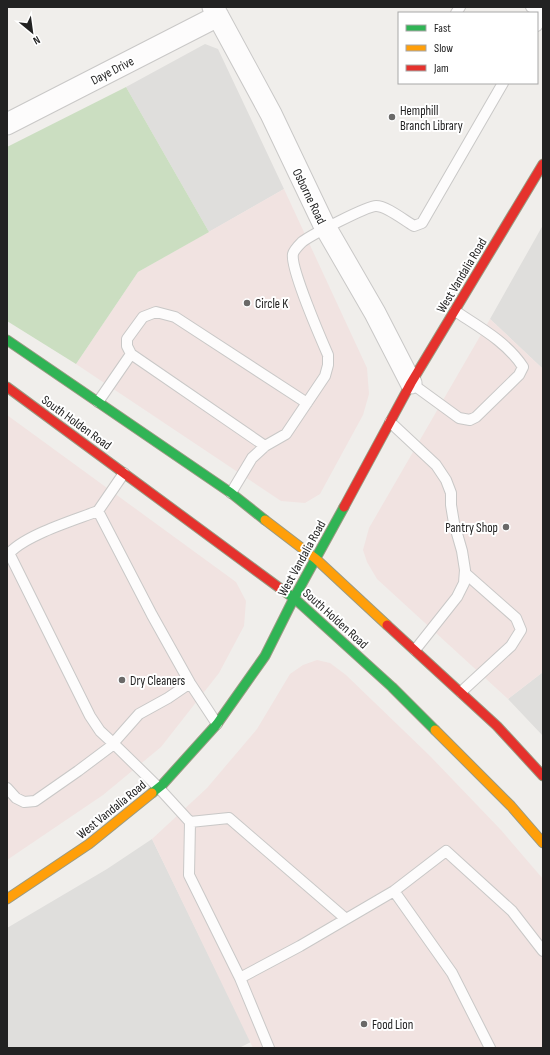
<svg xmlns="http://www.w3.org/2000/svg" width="550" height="1055" viewBox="0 0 550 1055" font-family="'Sofia Sans Condensed',sans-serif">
<rect width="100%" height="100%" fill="#f0eeeb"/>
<path fill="#dfdedc" d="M 205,44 L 218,49 L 284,189 L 209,232 L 126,87 Z
M 543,225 L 543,369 L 490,319 Z
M 543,672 L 543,736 L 508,699 Z
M 152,839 L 251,1042 L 239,1048 L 7,1048 L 7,928 L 107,869 Z"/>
<path fill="#f1e3e1" d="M 284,189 L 367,368 L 369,394 L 363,415 L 320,494 L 305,503 L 281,501 L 76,364 L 138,272 Z
M 490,319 L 543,369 L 543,672 L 508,699 L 377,579 L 367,562 L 363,550 L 369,528 Z
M 7,415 L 236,582 L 246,601 L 244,626 L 219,673 L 161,747 L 103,795 L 7,860 Z
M 317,660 L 330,663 L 346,675 L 430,756 L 501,830 L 543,879 L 543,1048 L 253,1048 L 152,839 L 207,788 L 257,729 L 290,674 L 303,665 Z"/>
<path fill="#cbdec1" d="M 126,87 L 209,232 L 138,272 L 76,364 L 7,321 L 7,147 Z"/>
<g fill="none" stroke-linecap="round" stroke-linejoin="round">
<g stroke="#c9c8c7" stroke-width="12">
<path id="lane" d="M 531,7 L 543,14
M 456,13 L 460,7
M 537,26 L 543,15
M 131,354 L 265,446
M 411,383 L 459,418 L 470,420 L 476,417 L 519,375 L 523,367 C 507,342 479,327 455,311
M 98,402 L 131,354 L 127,346 L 127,339 L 143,317 L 156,312 L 175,317 L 307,403
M 390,422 L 436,465 L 446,480 L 451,493 L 451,505 L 454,523 L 462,551 L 465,570 L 464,583 L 457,597 L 415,650
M 124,473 L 98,511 L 152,615 L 190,683 L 217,724
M 231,493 L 252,458 L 265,446 L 286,434 L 325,376 L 328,365 L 328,355 C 321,339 290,267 293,254 C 294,250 299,245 302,242 C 311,235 367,206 376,206 C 387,206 405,221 414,226 L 422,223 L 503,83
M 7,556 C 21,536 75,520 98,511
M 190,683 L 168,698 L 139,714 L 116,740 L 114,744 L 158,787 L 190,822 L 189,875 L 240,978 L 269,1048
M 461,692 L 511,646 L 521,630 L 516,618 L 465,573
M 7,788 L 16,798 L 24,802 L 35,801 L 78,771 L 114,744 L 100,731 L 90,716 L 9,553
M 190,822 L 229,818 L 346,919
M 394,891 L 452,973 L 490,1048
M 240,978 L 300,946 L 394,891 L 446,851 L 512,911 L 543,951"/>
</g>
<g stroke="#c9c8c7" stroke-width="23">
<path id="street" d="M 213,7 L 271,114 L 323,223 L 375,313 L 411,383
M 7,124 L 218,16"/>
</g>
<g stroke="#999a82" stroke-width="11">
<path id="fast" d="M 7,340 L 231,493 L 265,520
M 281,589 L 294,598 L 392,687 L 435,730
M 152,793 L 162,785 L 217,724 L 265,656 L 294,598 L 344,507"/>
</g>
<g stroke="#999a82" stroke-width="11">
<path id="slow" d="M 265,520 L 316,559 L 387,625
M 435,730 L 511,806 L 543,843
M 7,899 L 89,844 L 152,793"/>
</g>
<g stroke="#999a82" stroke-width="11">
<path id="jam" d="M 7,387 L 281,589
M 344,507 L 411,383 L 543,164
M 387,625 L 497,726 L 543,776"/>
</g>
<use href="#lane" stroke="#fdfcfc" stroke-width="10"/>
<use href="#street" stroke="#fdfcfc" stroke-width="21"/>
<use href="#fast" stroke="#30b455" stroke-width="9"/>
<use href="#slow" stroke="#ff9f0a" stroke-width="9"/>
<use href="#jam" stroke="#e5322d" stroke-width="9"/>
</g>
<g fill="#6a6968" stroke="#fff" stroke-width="1.5">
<circle cx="392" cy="117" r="4"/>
<circle cx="247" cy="303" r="4"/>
<circle cx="506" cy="527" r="4"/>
<circle cx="122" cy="680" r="4"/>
<circle cx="364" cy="1024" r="4"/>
</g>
<g text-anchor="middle" stroke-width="4" stroke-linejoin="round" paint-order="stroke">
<g font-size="13" fill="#222" stroke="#fff">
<text transform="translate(112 70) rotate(-27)" y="5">Daye Drive</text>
<text transform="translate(310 196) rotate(64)" y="5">Osborne Road</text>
<text transform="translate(461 275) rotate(-59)" y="5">West Vandalia Road</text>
<text transform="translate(77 422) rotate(36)" y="5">South Holden Road</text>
<text transform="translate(301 558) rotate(-61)" y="5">West Vandalia Road</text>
<text transform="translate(336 618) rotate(42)" y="5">South Holden Road</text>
<text transform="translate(111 809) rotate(-39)" y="5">West Vandalia Road</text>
</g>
<g font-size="13" fill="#222" stroke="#fff" text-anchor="start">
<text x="400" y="115">Hemphill<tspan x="400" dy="15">Branch Library</tspan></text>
<text x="255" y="308">Circle K</text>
<text x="498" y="532" text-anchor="end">Pantry Shop</text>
<text x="130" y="685">Dry Cleaners</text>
<text x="372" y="1029">Food Lion</text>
</g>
</g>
<rect width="550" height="1055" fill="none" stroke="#222222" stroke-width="16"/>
<rect x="398" y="12" width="140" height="72" fill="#ffffff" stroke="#a7a7a7"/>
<rect x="406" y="25" width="20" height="6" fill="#30b455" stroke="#a7a7a7"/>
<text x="434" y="32" font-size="12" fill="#222222">Fast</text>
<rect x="406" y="45" width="20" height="6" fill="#ff9f0a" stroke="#a7a7a7"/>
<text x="434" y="52" font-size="12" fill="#222222">Slow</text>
<rect x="406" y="65" width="20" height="6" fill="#e5322d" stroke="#a7a7a7"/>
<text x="434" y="72" font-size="12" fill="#222222">Jam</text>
<g transform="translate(32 32) rotate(151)" stroke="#ffffff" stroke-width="3" paint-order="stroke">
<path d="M0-3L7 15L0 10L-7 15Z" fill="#222222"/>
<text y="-6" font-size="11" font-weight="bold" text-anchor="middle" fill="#222222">N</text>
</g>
</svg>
